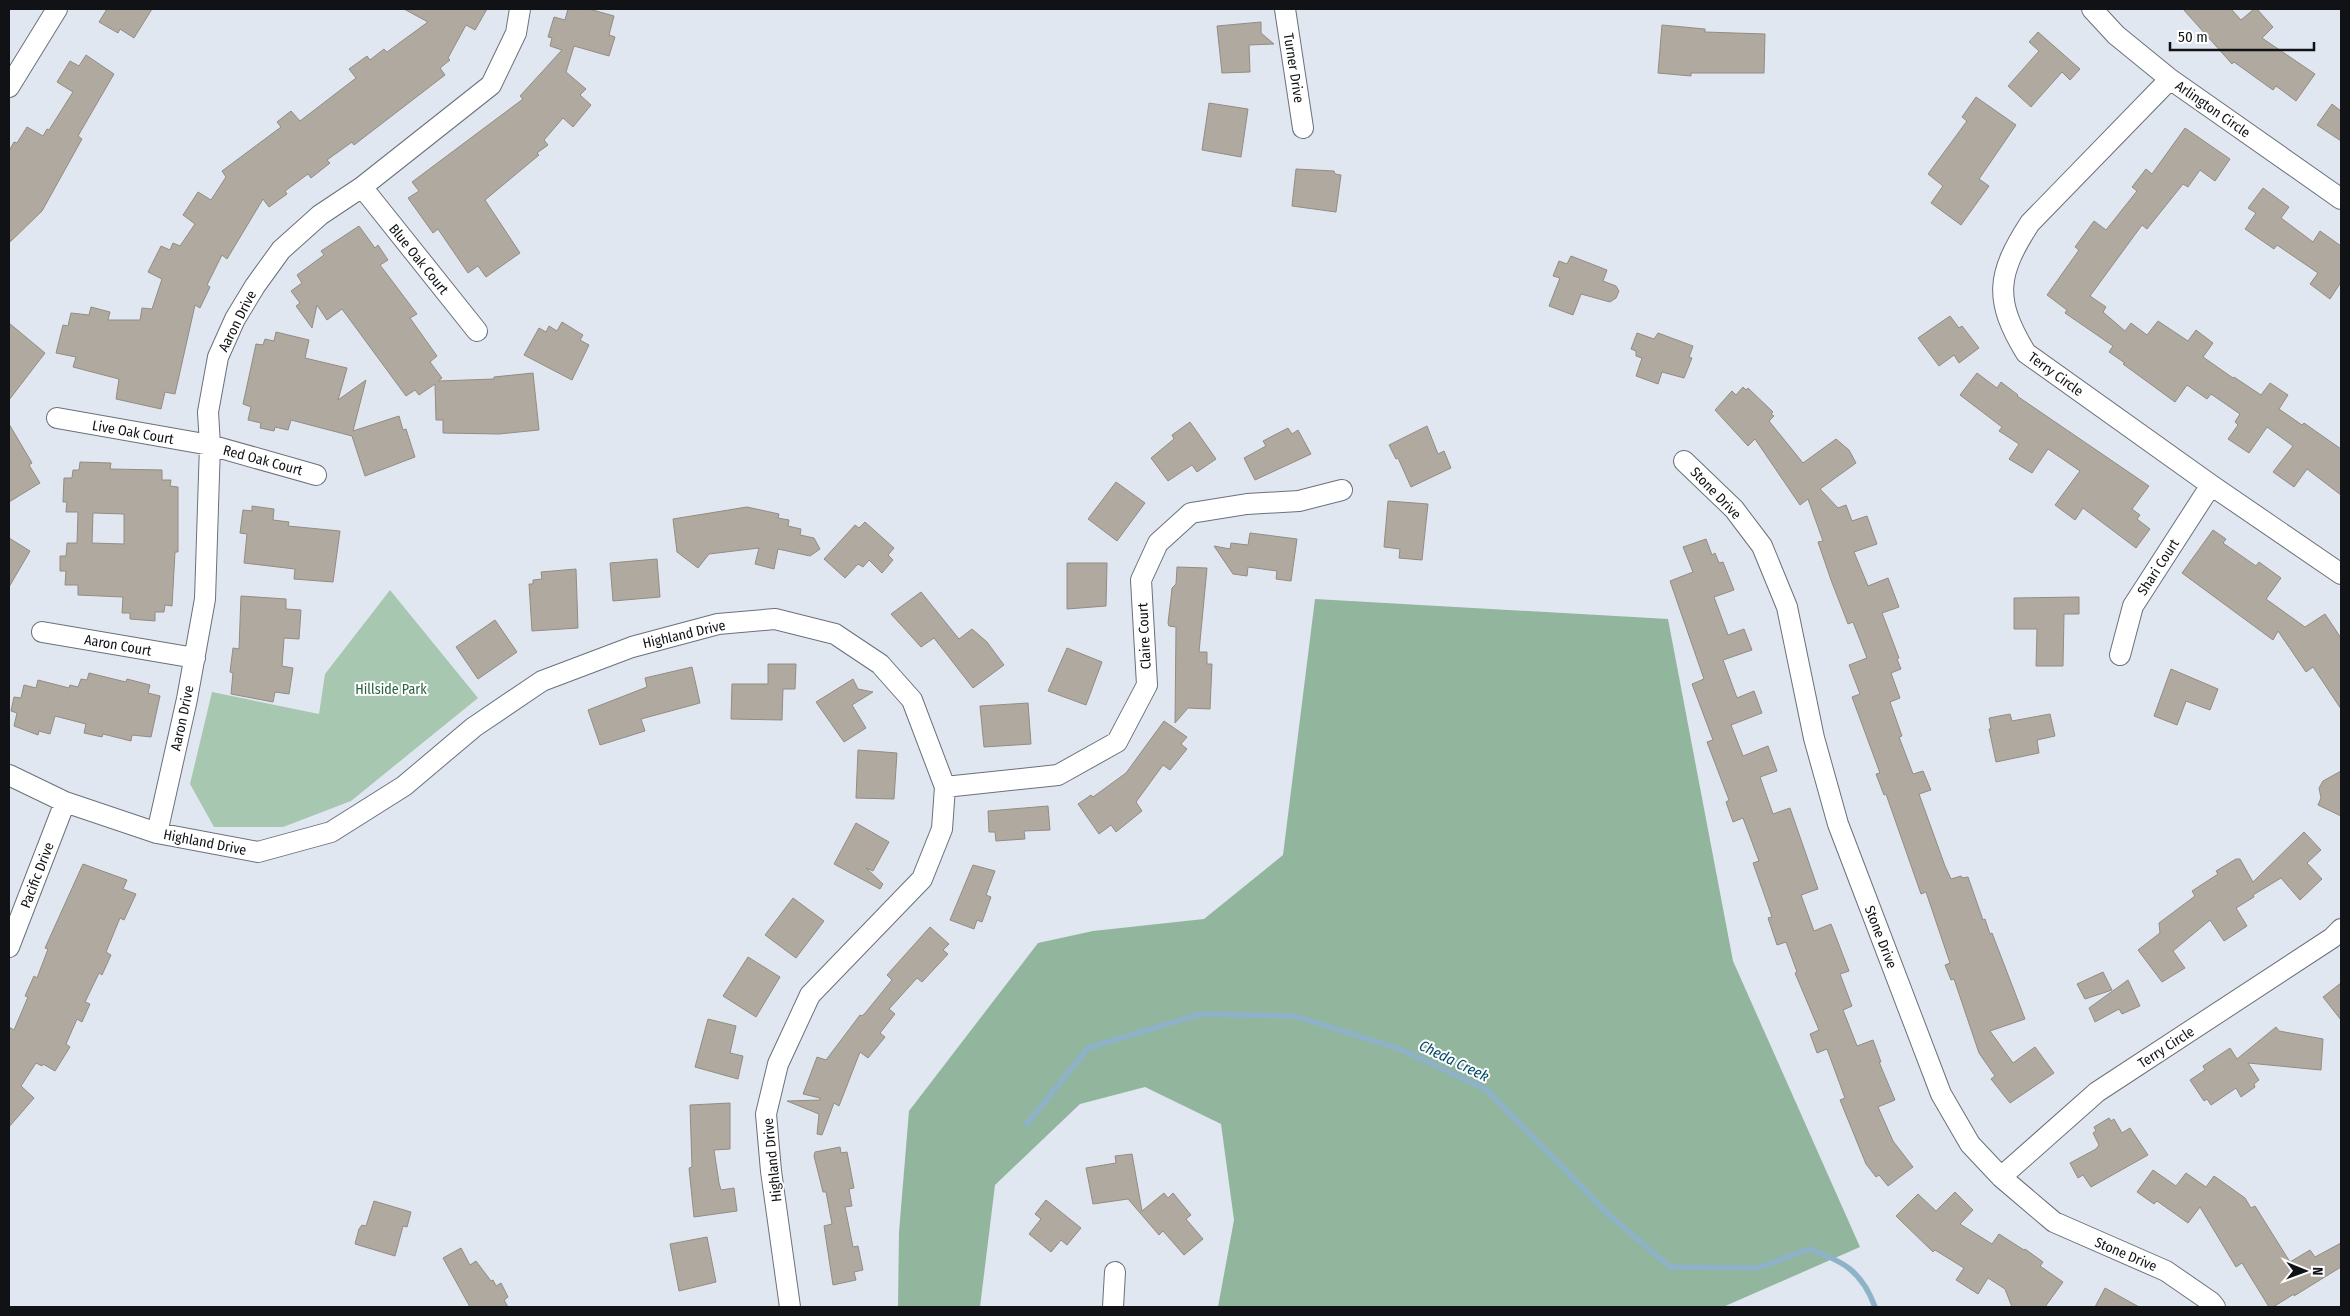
<svg xmlns="http://www.w3.org/2000/svg" width="2350" height="1316" viewBox="0 0 2350 1316" font-family="'Fira Sans Condensed',sans-serif">
<rect width="100%" height="100%" fill="#e0e7f1"/>
<path fill="#a7c7b1" d="M 390,590 L 478,698 L 351,801 L 283,827 L 214,827 L 190,784 L 212,692 L 319,714 L 325,674 Z"/>
<path fill="#92b59d" d="M 1315,599 L 1668,619 L 1733,961 L 1860,1247 L 1723,1307 L 1218,1307 L 1234,1220 L 1221,1124 L 1145,1087 L 1080,1104 L 995,1185 L 980,1307 L 898,1307 L 899,1232 L 909,1111 L 1038,943 L 1093,931 L 1204,919 L 1283,855 Z"/>
<g fill="none" stroke-linecap="round" stroke-linejoin="round">
<path stroke="#8eb3c9" stroke-width="5.5" d="M 1027,1124 L 1088,1048 L 1200,1014 L 1295,1016 L 1400,1049 L 1487,1090 L 1608,1214 L 1670,1267 L 1758,1268 L 1809,1249 C 1843,1261 1862,1271 1875,1307"/>
</g>
<path fill="#b0a9a0" stroke="#938c83" fill-rule="evenodd" d="M 107,9 L 152,9 L 134,38 L 120,29 L 118,33 L 99,22 Z
M 404,9 L 487,9 L 475,30 L 466,25 L 448,58 L 450,60 L 440,68 L 445,75 L 354,145 L 352,142 L 327,160 L 330,163 L 311,178 L 308,174 L 285,191 L 287,194 L 269,207 L 263,199 L 227,259 L 222,255 L 207,285 L 210,287 L 200,308 L 195,305 L 175,394 L 165,392 L 161,409 L 116,399 L 119,379 L 73,367 L 76,357 L 56,353 L 63,325 L 68,326 L 71,313 L 89,315 L 91,307 L 110,312 L 108,320 L 140,320 L 142,308 L 152,309 L 162,279 L 148,272 L 161,246 L 170,250 L 173,243 L 180,246 L 195,224 L 183,215 L 198,192 L 211,200 L 226,177 L 222,171 L 281,127 L 277,122 L 291,111 L 300,121 L 356,78 L 349,69 L 367,56 L 370,60 L 384,49 L 387,52 L 428,22 Z
M 568,9 L 589,9 L 614,16 L 609,35 L 615,37 L 609,56 L 574,46 L 566,72 L 586,89 L 580,95 L 591,105 L 573,127 L 563,118 L 544,140 L 548,145 L 537,153 L 539,155 L 485,200 L 520,253 L 486,277 L 478,266 L 468,273 L 438,229 L 433,233 L 408,198 L 419,191 L 412,182 L 523,99 L 520,96 L 562,50 L 550,46 L 552,38 L 548,37 L 554,17 L 565,20 Z
M 2183,9 L 2231,9 L 2241,20 L 2254,9 L 2257,9 L 2273,27 L 2262,38 L 2315,74 L 2296,101 L 2276,86 L 2273,90 L 2234,62 L 2232,64 Z
M 1261,22 L 1261,33 L 1274,44 L 1249,45 L 1250,72 L 1222,73 L 1217,26 Z
M 1662,25 L 1705,29 L 1705,32 L 1765,34 L 1764,73 L 1691,73 L 1691,76 L 1658,73 Z
M 2038,32 L 2080,69 L 2070,80 L 2062,72 L 2031,107 L 2008,86 L 2039,51 L 2029,42 Z
M 86,55 L 114,74 L 78,136 L 82,139 L 42,211 L 9,243 L 9,151 L 14,142 L 17,143 L 27,127 L 43,136 L 47,129 L 49,130 L 73,92 L 57,82 L 70,61 L 79,66 Z
M 1976,97 L 2016,125 L 1979,179 L 1989,186 L 1961,225 L 1931,203 L 1943,186 L 1928,174 L 1967,121 L 1962,117 Z
M 1209,103 L 1248,109 L 1241,157 L 1202,150 Z
M 2332,104 L 2341,111 L 2341,141 L 2317,125 Z
M 2185,128 L 2230,159 L 2215,181 L 2200,170 L 2188,187 L 2183,184 L 2147,229 L 2142,225 L 2090,296 L 2106,307 L 2103,312 L 2125,331 L 2131,323 L 2147,335 L 2158,321 L 2188,341 L 2196,330 L 2213,343 L 2203,357 L 2233,378 L 2234,377 L 2261,395 L 2270,383 L 2288,395 L 2279,409 L 2302,425 L 2304,423 L 2341,449 L 2341,495 L 2307,469 L 2294,487 L 2273,472 L 2293,446 L 2267,427 L 2249,453 L 2228,439 L 2238,425 L 2235,422 L 2240,414 L 2211,394 L 2207,399 L 2187,385 L 2175,402 L 2123,364 L 2125,363 L 2109,352 L 2113,346 L 2065,313 L 2067,310 L 2047,295 L 2079,250 L 2075,247 L 2094,221 L 2106,230 L 2137,191 L 2132,187 L 2146,169 L 2152,174 Z
M 1296,169 L 1334,171 L 1335,174 L 1341,175 L 1336,212 L 1292,206 Z
M 2263,188 L 2289,207 L 2281,218 L 2313,242 L 2320,231 L 2341,246 L 2341,282 L 2330,299 L 2310,284 L 2318,273 L 2277,245 L 2274,249 L 2245,229 L 2256,213 L 2248,208 Z
M 359,226 L 375,248 L 378,245 L 388,260 L 380,265 L 417,314 L 410,318 L 437,356 L 430,362 L 442,378 L 438,381 L 494,379 L 494,377 L 533,373 L 539,430 L 499,434 L 443,433 L 443,420 L 436,420 L 435,384 L 419,395 L 415,390 L 406,396 L 342,309 L 327,320 L 317,305 L 312,328 L 296,306 L 300,303 L 291,291 L 302,283 L 297,275 L 324,255 L 321,251 Z
M 1571,256 L 1607,270 L 1603,281 L 1616,286 L 1619,291 L 1616,298 L 1610,302 L 1581,294 L 1573,315 L 1549,306 L 1560,278 L 1553,276 L 1559,261 L 1567,264 Z
M 1950,316 L 1959,328 L 1962,326 L 1979,348 L 1959,363 L 1954,355 L 1939,366 L 1918,338 Z
M 562,322 L 583,335 L 580,340 L 589,345 L 572,380 L 524,355 L 539,328 L 546,332 L 549,326 L 557,331 Z
M 9,323 L 45,353 L 9,400 Z
M 276,332 L 309,340 L 305,358 L 347,368 L 338,400 L 366,380 L 353,431 L 399,416 L 403,430 L 406,429 L 415,457 L 365,476 L 352,436 L 291,420 L 288,430 L 275,427 L 274,431 L 260,428 L 261,423 L 248,420 L 251,407 L 243,404 L 256,344 L 263,345 L 265,339 L 274,341 Z
M 1637,333 L 1654,339 L 1658,333 L 1693,346 L 1689,357 L 1692,358 L 1684,378 L 1662,372 L 1658,384 L 1636,376 L 1642,358 L 1636,356 L 1636,351 L 1631,349 Z
M 1977,373 L 1997,388 L 2001,382 L 2018,395 L 2017,396 L 2149,486 L 2132,509 L 2140,515 L 2137,519 L 2150,529 L 2136,548 L 2083,508 L 2075,520 L 2055,505 L 2080,471 L 2048,449 L 2032,473 L 2009,459 L 2019,444 L 1999,431 L 2002,427 L 1960,395 Z
M 1743,387 L 1746,390 L 1748,388 L 1773,412 L 1771,414 L 1774,416 L 1769,421 L 1803,463 L 1836,439 L 1849,450 L 1856,463 L 1820,489 L 1838,508 L 1846,505 L 1852,521 L 1867,516 L 1877,544 L 1854,552 L 1868,586 L 1888,578 L 1899,607 L 1882,613 L 1899,658 L 1897,659 L 1901,669 L 1891,673 L 1900,698 L 1890,702 L 1902,736 L 1899,737 L 1913,774 L 1923,771 L 1931,790 L 1919,794 L 1945,866 L 1951,879 L 1961,876 L 1962,878 L 1968,877 L 1983,920 L 1985,919 L 1990,934 L 1992,933 L 2025,1019 L 1990,1031 L 2013,1063 L 2035,1047 L 2054,1073 L 2010,1103 L 1991,1079 L 1995,1076 L 1979,1053 L 1954,979 L 1951,980 L 1945,965 L 1950,963 L 1926,892 L 1921,894 L 1886,794 L 1884,795 L 1876,774 L 1880,773 L 1852,697 L 1860,694 L 1849,665 L 1867,658 L 1853,622 L 1848,624 L 1831,580 L 1818,542 L 1823,541 L 1808,499 L 1800,505 L 1755,439 L 1748,446 L 1715,410 L 1732,391 L 1736,395 Z
M 1190,422 L 1216,459 L 1197,472 L 1192,465 L 1168,481 L 1151,458 L 1174,439 L 1172,435 Z
M 9,424 L 32,463 L 29,465 L 40,483 L 9,502 Z
M 1427,426 L 1438,454 L 1444,451 L 1451,468 L 1411,487 L 1398,458 L 1396,459 L 1389,445 Z
M 1288,428 L 1292,434 L 1298,430 L 1311,454 L 1255,480 L 1244,458 L 1266,446 L 1263,441 Z
M 80,462 L 111,463 L 110,469 L 162,470 L 162,480 L 171,480 L 170,486 L 178,487 L 178,552 L 175,552 L 172,606 L 165,605 L 164,612 L 155,612 L 155,621 L 130,619 L 130,613 L 122,613 L 123,597 L 78,595 L 78,585 L 65,585 L 66,571 L 60,571 L 60,556 L 66,556 L 67,543 L 77,543 L 78,512 L 66,512 L 67,502 L 63,502 L 64,478 L 72,478 L 73,470 L 79,470 ZM 93,513 L 124,514 L 124,544 L 92,543 Z
M 1116,482 L 1145,503 L 1117,541 L 1088,519 Z
M 1388,501 L 1428,504 L 1422,560 L 1399,558 L 1400,549 L 1384,547 Z
M 252,506 L 274,509 L 273,520 L 289,522 L 288,526 L 340,531 L 333,582 L 294,579 L 295,569 L 244,563 L 247,534 L 240,533 L 243,510 L 252,511 Z
M 747,507 L 779,514 L 778,518 L 789,520 L 788,526 L 801,529 L 800,535 L 814,538 L 820,549 L 810,556 L 778,549 L 774,569 L 755,564 L 759,548 L 709,554 L 698,568 L 677,552 L 673,519 Z
M 865,522 L 894,548 L 888,555 L 893,560 L 882,573 L 869,560 L 863,567 L 858,564 L 845,578 L 824,559 L 855,525 L 859,528 Z
M 2213,530 L 2226,539 L 2223,543 L 2256,566 L 2259,562 L 2281,578 L 2266,599 L 2305,627 L 2325,614 L 2341,638 L 2341,709 L 2313,667 L 2306,672 L 2278,631 L 2273,640 L 2182,573 Z
M 1250,533 L 1297,539 L 1291,581 L 1276,579 L 1277,571 L 1248,567 L 1247,576 L 1233,574 L 1214,546 L 1230,549 L 1231,543 L 1248,545 Z
M 9,538 L 30,551 L 9,587 Z
M 1706,539 L 1712,555 L 1715,553 L 1719,563 L 1723,562 L 1734,590 L 1714,597 L 1728,635 L 1744,629 L 1752,650 L 1723,660 L 1737,698 L 1754,691 L 1762,713 L 1731,725 L 1743,756 L 1768,746 L 1777,771 L 1760,777 L 1773,814 L 1790,808 L 1818,889 L 1801,895 L 1814,931 L 1831,924 L 1849,971 L 1840,974 L 1852,1006 L 1843,1010 L 1857,1046 L 1873,1040 L 1881,1062 L 1879,1062 L 1895,1100 L 1878,1107 L 1893,1141 L 1913,1167 L 1888,1186 L 1879,1175 L 1876,1177 L 1866,1164 L 1840,1100 L 1845,1098 L 1827,1049 L 1817,1053 L 1810,1034 L 1819,1030 L 1795,973 L 1797,972 L 1786,942 L 1777,945 L 1768,918 L 1772,917 L 1753,863 L 1759,861 L 1743,818 L 1733,822 L 1726,802 L 1729,800 L 1707,742 L 1713,740 L 1692,684 L 1704,679 L 1670,581 L 1693,572 L 1683,547 Z
M 657,559 L 660,597 L 613,601 L 610,563 Z
M 1067,563 L 1107,563 L 1106,606 L 1067,609 Z
M 1177,567 L 1207,568 L 1199,652 L 1207,652 L 1207,664 L 1212,664 L 1210,709 L 1188,708 L 1175,723 L 1176,627 L 1169,626 L 1168,623 L 1171,598 L 1172,588 L 1176,584 Z
M 576,569 L 578,628 L 532,631 L 529,584 L 533,584 L 533,580 L 542,579 L 541,572 Z
M 921,592 L 959,639 L 972,629 L 987,642 L 1004,665 L 973,688 L 934,638 L 921,647 L 891,614 Z
M 241,596 L 286,599 L 286,609 L 301,610 L 299,639 L 284,638 L 282,666 L 293,668 L 289,694 L 275,692 L 273,702 L 231,694 L 233,673 L 230,672 L 233,648 L 239,649 Z
M 2079,597 L 2079,614 L 2064,614 L 2063,666 L 2036,666 L 2037,629 L 2014,629 L 2014,598 Z
M 495,620 L 517,652 L 478,679 L 456,647 Z
M 1067,648 L 1102,662 L 1086,705 L 1048,691 Z
M 768,664 L 796,664 L 795,689 L 783,689 L 782,720 L 731,719 L 732,684 L 768,684 Z
M 692,667 L 700,703 L 641,719 L 645,731 L 600,745 L 588,710 L 647,687 L 645,678 Z
M 2171,669 L 2218,689 L 2210,710 L 2186,701 L 2177,725 L 2154,716 Z
M 89,673 L 126,682 L 127,679 L 150,685 L 148,693 L 160,696 L 151,737 L 132,735 L 131,741 L 103,734 L 102,737 L 84,733 L 86,724 L 55,716 L 50,734 L 39,731 L 38,735 L 14,726 L 17,713 L 11,711 L 14,697 L 21,698 L 24,685 L 36,688 L 38,680 L 69,688 L 70,685 L 78,687 L 81,679 L 87,680 Z
M 853,679 L 858,689 L 873,692 L 852,705 L 866,728 L 844,742 L 816,702 Z
M 1028,703 L 1031,744 L 984,747 L 980,706 Z
M 2010,714 L 2012,721 L 2050,714 L 2055,736 L 2037,740 L 2039,753 L 1996,762 L 1989,729 L 1991,729 L 1989,718 Z
M 1164,721 L 1187,737 L 1181,744 L 1187,749 L 1170,770 L 1163,765 L 1136,802 L 1142,811 L 1116,832 L 1111,825 L 1099,834 L 1078,804 L 1091,795 L 1093,797 L 1126,773 Z
M 858,750 L 897,753 L 894,799 L 856,798 Z
M 2341,771 L 2341,816 L 2318,805 L 2321,798 L 2319,788 L 2323,781 Z
M 1048,806 L 1050,830 L 1024,831 L 1025,839 L 996,841 L 995,832 L 989,832 L 988,811 Z
M 856,823 L 889,842 L 873,871 L 866,868 L 883,884 L 880,889 L 834,864 Z
M 2304,832 L 2321,850 L 2307,863 L 2322,879 L 2300,900 L 2281,878 L 2253,895 L 2254,897 L 2236,908 L 2247,926 L 2224,941 L 2210,920 L 2173,951 L 2185,968 L 2162,982 L 2138,950 L 2160,933 L 2159,923 L 2195,896 L 2192,891 L 2218,874 L 2216,871 L 2236,859 L 2240,859 L 2253,882 Z
M 83,864 L 127,880 L 123,889 L 136,894 L 124,920 L 120,918 L 106,952 L 111,955 L 102,975 L 99,973 L 85,1002 L 90,1004 L 82,1022 L 77,1019 L 66,1044 L 70,1047 L 55,1071 L 43,1064 L 42,1066 L 36,1063 L 21,1086 L 34,1098 L 9,1127 L 9,1027 L 14,1030 L 28,997 L 25,996 L 34,976 L 37,978 L 48,949 L 45,948 Z
M 973,865 L 995,871 L 986,895 L 991,897 L 982,922 L 977,920 L 974,929 L 950,920 Z
M 793,898 L 824,921 L 796,958 L 765,935 Z
M 930,927 L 949,944 L 943,950 L 948,954 L 922,982 L 917,978 L 889,1009 L 895,1014 L 880,1033 L 885,1037 L 868,1058 L 860,1052 L 839,1106 L 834,1103 L 822,1135 L 817,1134 L 819,1114 L 787,1101 L 820,1100 L 820,1098 L 803,1094 L 817,1057 L 826,1060 L 860,1015 L 862,1016 L 866,1012 L 892,980 L 887,975 Z
M 748,957 L 780,977 L 756,1017 L 723,996 Z
M 2103,972 L 2112,990 L 2085,999 L 2077,984 Z
M 2128,980 L 2140,1006 L 2122,1014 L 2119,1009 L 2095,1022 L 2089,1008 Z
M 2341,983 L 2341,1020 L 2323,997 Z
M 708,1019 L 736,1026 L 730,1053 L 743,1056 L 738,1079 L 695,1067 Z
M 2276,1027 L 2279,1031 L 2323,1039 L 2321,1070 L 2248,1063 L 2259,1080 L 2254,1084 L 2255,1087 L 2241,1097 L 2236,1088 L 2211,1105 L 2207,1099 L 2204,1101 L 2190,1080 L 2205,1070 L 2203,1066 L 2230,1048 L 2237,1059 Z
M 730,1103 L 730,1149 L 714,1150 L 719,1183 L 721,1190 L 734,1188 L 737,1211 L 694,1217 L 689,1168 L 692,1167 L 690,1105 Z
M 2109,1118 L 2111,1121 L 2114,1119 L 2122,1133 L 2130,1128 L 2148,1155 L 2091,1187 L 2083,1175 L 2078,1178 L 2070,1163 L 2096,1149 L 2099,1145 L 2093,1133 L 2096,1131 L 2094,1127 Z
M 840,1147 L 841,1153 L 847,1152 L 854,1188 L 849,1189 L 852,1206 L 845,1207 L 853,1247 L 858,1246 L 863,1270 L 854,1272 L 856,1280 L 833,1285 L 824,1226 L 832,1224 L 826,1192 L 823,1192 L 814,1156 L 815,1152 Z
M 1132,1154 L 1142,1211 L 1164,1193 L 1168,1198 L 1173,1193 L 1191,1215 L 1186,1219 L 1203,1239 L 1184,1255 L 1163,1231 L 1159,1235 L 1128,1199 L 1093,1204 L 1086,1168 L 1116,1163 L 1115,1156 Z
M 2153,1170 L 2176,1186 L 2186,1173 L 2206,1187 L 2214,1176 L 2245,1198 L 2251,1208 L 2255,1206 L 2290,1262 L 2310,1250 L 2315,1257 L 2341,1243 L 2341,1267 L 2294,1296 L 2294,1294 L 2273,1307 L 2269,1307 L 2242,1263 L 2236,1267 L 2200,1207 L 2188,1223 L 2157,1201 L 2154,1204 L 2137,1192 Z
M 1955,1192 L 1973,1210 L 1960,1224 L 1992,1244 L 1999,1234 L 2024,1250 L 2025,1249 L 2043,1262 L 2040,1266 L 2063,1282 L 2045,1307 L 2012,1307 L 2005,1289 L 1988,1278 L 1978,1294 L 1956,1280 L 1964,1268 L 1935,1250 L 1933,1252 L 1896,1216 L 1918,1194 L 1936,1211 Z
M 1046,1200 L 1081,1228 L 1067,1245 L 1061,1240 L 1051,1252 L 1029,1234 L 1041,1219 L 1035,1214 Z
M 374,1201 L 411,1212 L 407,1227 L 403,1226 L 395,1256 L 355,1244 L 359,1229 L 362,1225 L 366,1226 Z
M 707,1237 L 716,1282 L 679,1291 L 670,1244 Z
M 461,1248 L 470,1265 L 476,1261 L 491,1281 L 493,1280 L 496,1286 L 501,1283 L 508,1297 L 504,1300 L 508,1307 L 470,1307 L 443,1258 Z
M 2105,1288 L 2139,1307 L 2095,1307 Z"/>
<g fill="none" stroke-linecap="round" stroke-linejoin="round">
<g stroke="#6b717a" stroke-width="22">
<path id="minor" d="M 1285,9 L 1303,128
M 2092,9 L 2116,35 L 2170,79 L 2341,199
M 2170,79 L 2030,223 C 1997,274 1993,299 2026,353 L 2211,485 L 2341,574
M 9,87 L 57,9
M 362,187 L 477,331
M 57,418 L 210,445 L 316,475
M 1684,461 L 1734,509 L 1762,546 L 1787,607 L 1814,738 L 1838,824 L 1941,1094 L 1970,1144 L 2001,1177 L 2054,1222 L 2166,1271 L 2211,1302 L 2215,1307
M 42,632 L 195,658
M 2120,655 L 2133,606 L 2211,485
M 9,775 L 65,802 L 157,833 L 258,852 L 331,832 L 404,786 L 474,727 L 542,681 L 632,647 L 718,624 L 775,619 L 835,634 L 880,664 L 912,700 L 945,787 L 942,829 L 922,879 L 810,995 L 778,1064 L 766,1114 L 771,1171 L 790,1307
M 945,787 L 1058,775 L 1117,742 L 1147,685 L 1141,580 L 1158,543 L 1191,513 L 1247,504 L 1299,501 L 1342,490
M 157,833 L 187,699 L 205,599 L 210,445 L 208,412 L 218,357 L 235,319 L 255,286 L 281,250 L 320,215 L 362,187 L 491,85 L 516,33 L 520,9
M 9,947 L 65,802
M 2001,1177 L 2097,1092 L 2332,938 L 2341,929
M 1113,1307 L 1115,1272"/>
</g>
<use href="#minor" stroke="#fff" stroke-width="20"/>
</g>
<g text-anchor="middle" stroke-width="4" stroke-linejoin="round" paint-order="stroke">
<g font-size="14" fill="#101215" stroke="#fff">
<text transform="translate(1294 68) rotate(81)" y="5">Turner Drive</text>
<text transform="translate(2213 109) rotate(35)" y="5">Arlington Circle</text>
<text transform="translate(419 259) rotate(51)" y="5">Blue Oak Court</text>
<text transform="translate(237 321) rotate(-63)" y="5">Aaron Drive</text>
<text transform="translate(2056 374) rotate(36)" y="5">Terry Circle</text>
<text transform="translate(133 432) rotate(10)" y="5">Live Oak Court</text>
<text transform="translate(263 460) rotate(15)" y="5">Red Oak Court</text>
<text transform="translate(1716 493) rotate(46)" y="5">Stone Drive</text>
<text transform="translate(2158 567) rotate(-57)" y="5">Shari Court</text>
<text transform="translate(684 634) rotate(-13)" y="5">Highland Drive</text>
<text transform="translate(1144 636) rotate(-93)" y="5">Claire Court</text>
<text transform="translate(118 645) rotate(10)" y="5">Aaron Court</text>
<text transform="translate(182 718) rotate(-78)" y="5">Aaron Drive</text>
<text transform="translate(205 842) rotate(11)" y="5">Highland Drive</text>
<text transform="translate(37 875) rotate(-69)" y="5">Pacific Drive</text>
<text transform="translate(1881 937) rotate(69)" y="5">Stone Drive</text>
<text transform="translate(2166 1047) rotate(-33)" y="5">Terry Circle</text>
<text transform="translate(772 1160) rotate(-96)" y="5">Highland Drive</text>
<text transform="translate(2126 1254) rotate(23)" y="5">Stone Drive</text>
</g>
<g font-size="14" fill="#296241" stroke="#fff">
<text x="391" y="694">Hillside Park</text>
</g>
<g font-size="15" font-style="italic" fill="#004b69" stroke="#fff">
<text transform="translate(1454 1061) rotate(26)" y="5">Cheda Creek</text>
</g>
</g>
<rect width="2350" height="1316" fill="none" stroke="#101215" stroke-width="20"/>
<g transform="translate(2305 1271) rotate(91)" stroke="#ffffff" stroke-width="4" paint-order="stroke">
<path d="M0-4L9 19L0 12L-9 19Z" fill="#101215"/>
<text y="-8" font-size="14" font-weight="bold" text-anchor="middle" fill="#101215">N</text>
</g>
<path d="M2170 42v8h144v-8" fill="none" stroke="#101215" stroke-width="2.5"/>
<text x="2178" y="42" font-size="15" fill="#101215" stroke="#ffffff" stroke-width="4" paint-order="stroke">50 m</text>
</svg>
